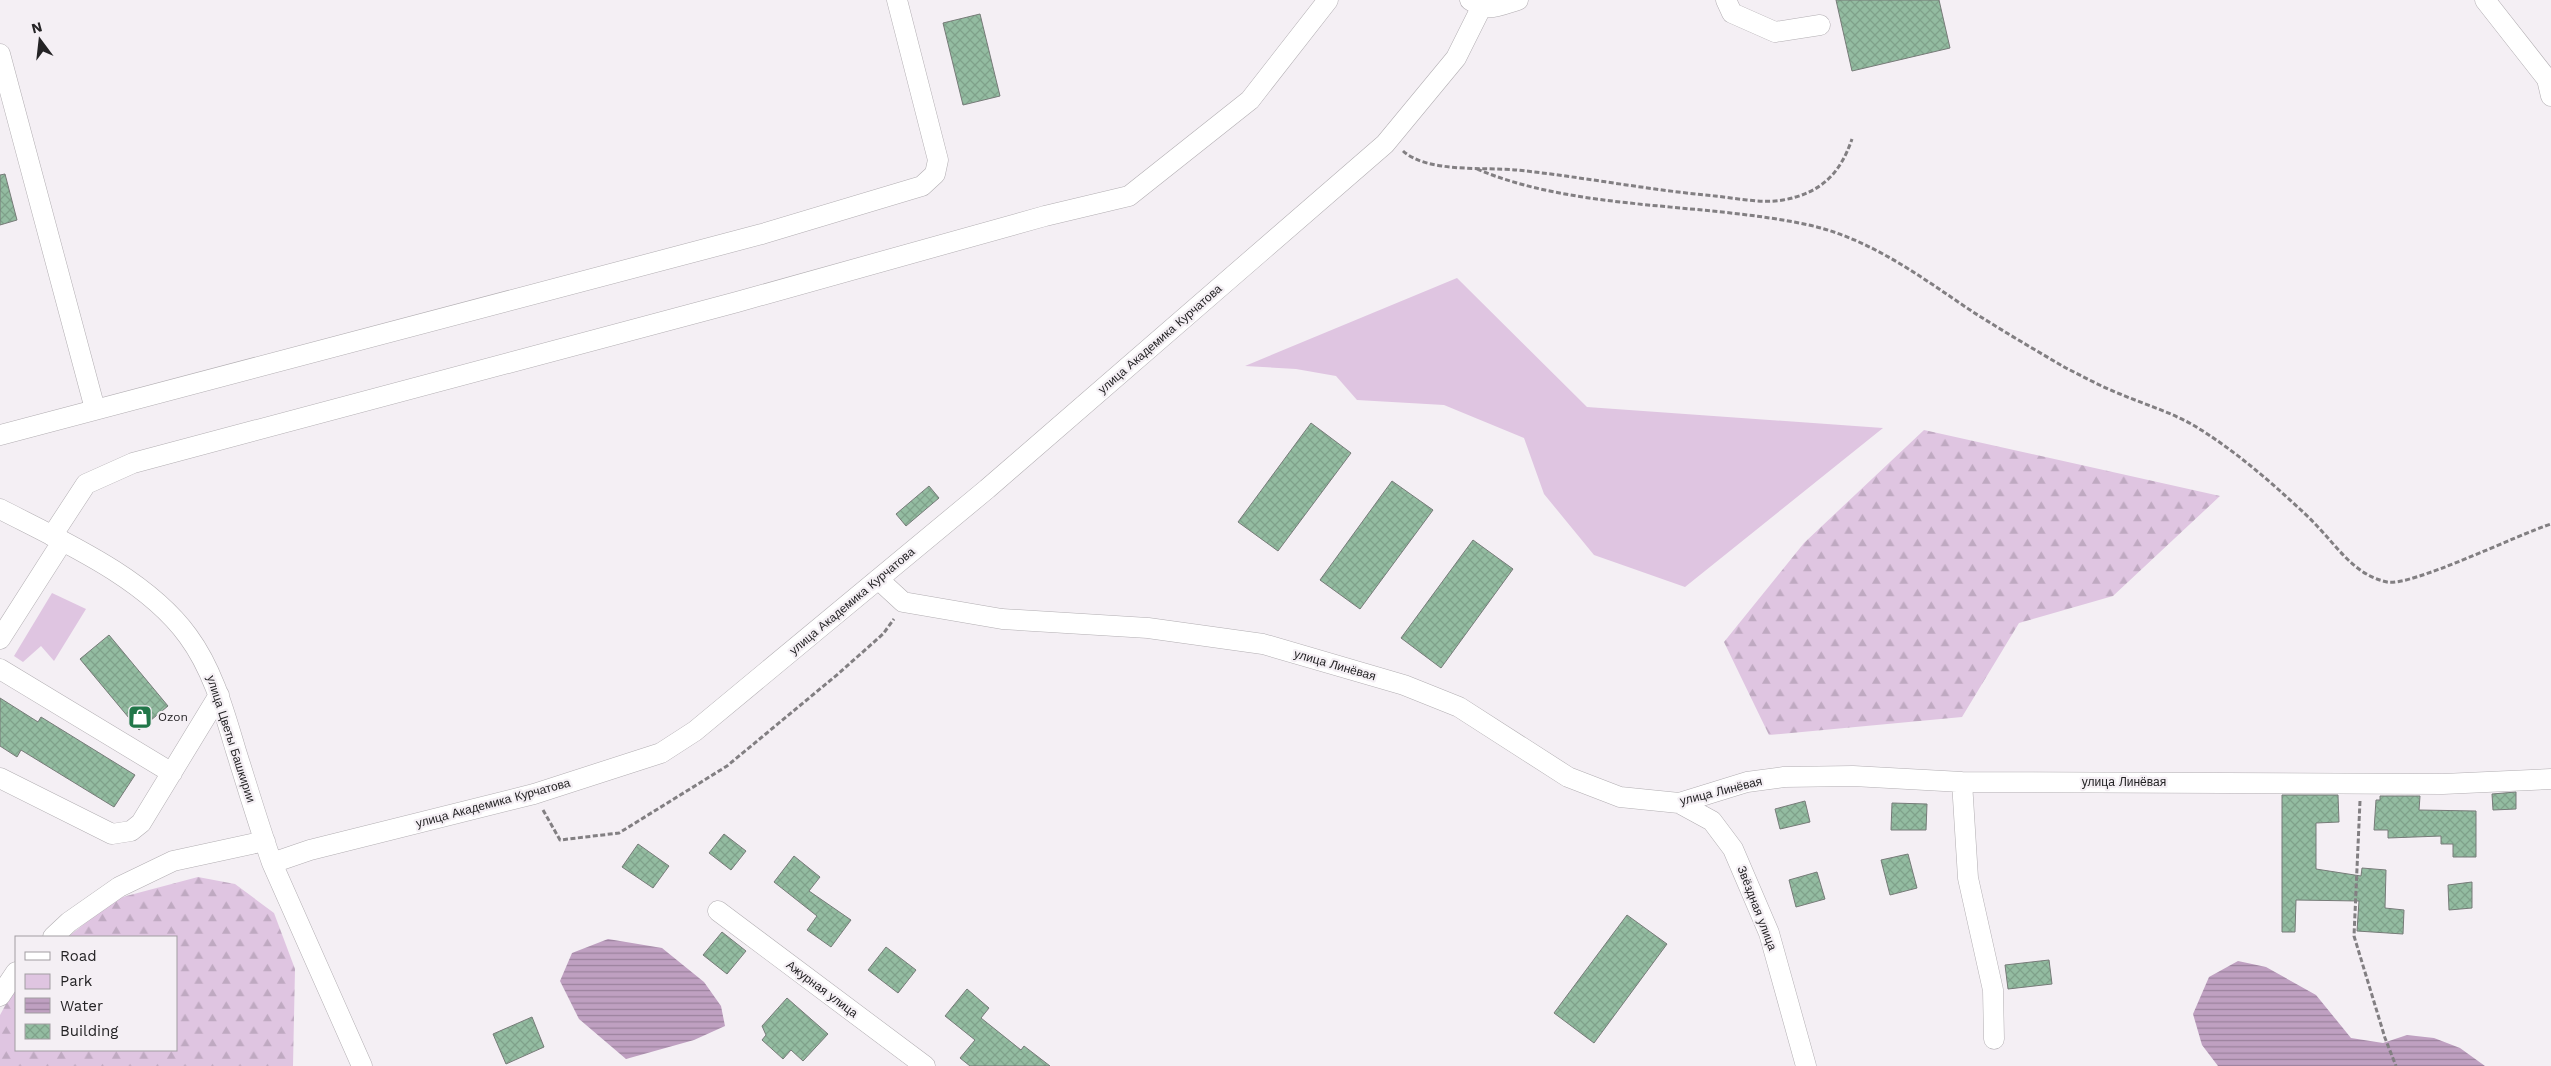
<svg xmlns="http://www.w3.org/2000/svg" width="2551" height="1066" viewBox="0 0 2551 1066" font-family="'Work Sans',sans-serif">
<defs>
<pattern id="forest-firs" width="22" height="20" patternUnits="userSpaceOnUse" patternTransform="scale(1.25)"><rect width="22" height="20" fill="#dfc5e1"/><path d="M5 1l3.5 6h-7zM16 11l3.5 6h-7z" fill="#bfa9c1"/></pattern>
<pattern id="water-rules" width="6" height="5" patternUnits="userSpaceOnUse" patternTransform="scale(1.25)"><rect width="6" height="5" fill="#bfa0c1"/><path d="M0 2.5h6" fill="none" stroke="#9b829d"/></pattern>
<pattern id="building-cross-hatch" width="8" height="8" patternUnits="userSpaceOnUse" patternTransform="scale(1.25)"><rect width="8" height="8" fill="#93bca1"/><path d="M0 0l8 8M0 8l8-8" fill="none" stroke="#7fa18a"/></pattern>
</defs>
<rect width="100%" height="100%" fill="#f4eff4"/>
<path fill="#dfc5e1" d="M 1457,278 L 1587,407 L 1883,428 L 1685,587 L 1594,555 L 1544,494 L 1524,438 L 1444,405 L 1357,400 L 1336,376 L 1296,369 L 1245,366 Z
M 52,593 L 86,609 L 54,661 L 41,646 L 23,662 L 14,656 Z"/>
<path fill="url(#forest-firs)" d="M 1924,430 L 2220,496 L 2113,596 L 2019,623 L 1962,717 L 1769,735 L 1724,642 L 1804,543 Z
M 198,877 L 235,884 L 274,913 L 295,969 L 293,1066 L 0,1066 L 0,1015 L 16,986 L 16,1050 L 176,1050 L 176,937 L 68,937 L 115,899 Z"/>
<path fill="url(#water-rules)" d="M 608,939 L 662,948 L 704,982 L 721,1006 L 725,1026 L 694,1040 L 626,1059 L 579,1019 L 560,981 L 572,953 Z
M 2238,961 L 2266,967 L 2316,995 L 2351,1038 L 2383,1043 L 2407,1035 L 2434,1038 L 2460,1048 L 2485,1066 L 2218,1066 L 2202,1045 L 2193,1014 L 2209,977 Z"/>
<path fill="url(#building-cross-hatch)" stroke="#767b78" d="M 1836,0 L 1939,0 L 1950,48 L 1852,71 Z
M 980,14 L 1000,96 L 963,105 L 943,23 Z
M 5,174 L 17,220 L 0,225 L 0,175 Z
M 1311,423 L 1351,453 L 1278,551 L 1238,522 Z
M 1392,481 L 1433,510 L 1360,609 L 1320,580 Z
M 929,486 L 939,498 L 906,526 L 896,514 Z
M 1473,540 L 1513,569 L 1441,668 L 1401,638 Z
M 109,635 L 168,706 L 139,730 L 80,659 Z
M 0,698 L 38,722 L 41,717 L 135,775 L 114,807 L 21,750 L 17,757 L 0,746 Z
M 2516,792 L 2516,809 L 2493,810 L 2492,794 Z
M 2282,795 L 2338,795 L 2339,822 L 2316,823 L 2316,869 L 2361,876 L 2362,868 L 2386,870 L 2385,908 L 2404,910 L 2403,934 L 2357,931 L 2359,901 L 2296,900 L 2295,932 L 2282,932 Z
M 2380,796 L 2420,796 L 2419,810 L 2476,811 L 2476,857 L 2453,857 L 2453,844 L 2441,844 L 2441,836 L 2388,838 L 2388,830 L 2374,830 L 2376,800 L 2380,800 Z
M 1805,801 L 1810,822 L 1780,829 L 1775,809 Z
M 1892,803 L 1927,804 L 1926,830 L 1891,830 Z
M 724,834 L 746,851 L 731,870 L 709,853 Z
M 638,844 L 669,866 L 653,888 L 622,867 Z
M 1908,854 L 1917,888 L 1890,895 L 1881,860 Z
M 794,856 L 820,877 L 809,891 L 851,920 L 831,947 L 807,930 L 817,916 L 774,882 Z
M 1817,872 L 1825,899 L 1796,907 L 1789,880 Z
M 2472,882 L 2472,908 L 2449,910 L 2448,885 Z
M 1627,915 L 1667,944 L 1594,1043 L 1554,1013 Z
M 722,932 L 746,951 L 727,974 L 703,955 Z
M 886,947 L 916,970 L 898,993 L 868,970 Z
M 2049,960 L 2052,984 L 2008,989 L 2005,965 Z
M 967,989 L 989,1008 L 981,1018 L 1021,1050 L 1024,1046 L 1050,1066 L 970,1066 L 960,1058 L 975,1040 L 945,1016 Z
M 787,998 L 828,1034 L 803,1061 L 791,1050 L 783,1059 L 762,1040 L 766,1035 L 762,1026 Z
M 532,1017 L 544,1047 L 506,1064 L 493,1034 Z"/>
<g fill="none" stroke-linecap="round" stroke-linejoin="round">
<g stroke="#b2aeb2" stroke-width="21">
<path id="minor" d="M 1470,0 C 1488,13 1498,6 1518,0
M 1726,0 L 1732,13 L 1775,32 L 1820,25
M 2485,0 L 2547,79 L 2551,96
M 0,54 L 95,409
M 0,435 L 762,234 L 922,186 L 935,174 L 938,160 L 897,0
M 0,509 C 62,541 146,578 188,636 C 213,670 224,711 236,751 C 248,789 259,826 272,863
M 52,536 L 86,484 L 133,463 L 737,302 L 1045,216 L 1129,196 L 1250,100 L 1328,0
M 878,579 L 903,602 L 1002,619 L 1148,628 L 1263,644 L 1404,685 L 1459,707 L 1568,777 L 1620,797 L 1679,803 L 1747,782 L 1784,777 L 1853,776 L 1962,782 L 2443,784 L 2551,779
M 0,639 L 62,542
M 0,669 L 172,773
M 0,778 L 112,834 L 131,831 L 141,823 L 219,695
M 1962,782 L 1968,878 L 1993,990 L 1994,1039
M 1679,803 L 1712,821 L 1733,849 L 1769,933 L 1806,1066
M 718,911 L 925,1066
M 53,937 L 69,922 L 119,887 L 173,861 L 265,841
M 0,996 L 16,972
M 362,1066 L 272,863 L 310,850 L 534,794 L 661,753 L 695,731 L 987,489 L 1385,144 L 1456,58 L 1481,8"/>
</g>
<path stroke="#827f82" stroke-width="3" stroke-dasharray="5 2.5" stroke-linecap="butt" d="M 1403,151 C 1427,173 1485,167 1517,170 C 1583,177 1649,190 1715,196 C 1736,198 1762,204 1783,200 C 1821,193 1840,174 1852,139
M 1477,169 C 1576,211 1702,202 1809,225 C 1871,239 1921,277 1973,312 C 2003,331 2035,350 2066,368 C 2084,377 2102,387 2120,394 C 2146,405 2174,413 2198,428 C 2227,446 2253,467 2279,490 C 2292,502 2306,514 2318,527 C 2339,549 2355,575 2387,582 C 2411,587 2519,534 2551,524
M 2360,801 L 2354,936 L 2385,1038 L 2396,1066
M 543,810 L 560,840 L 619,833 L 727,766 L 838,674 L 883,634 L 894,619"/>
<use href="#minor" stroke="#fff" stroke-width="20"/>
</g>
<defs>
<g id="shop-square" transform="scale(1.25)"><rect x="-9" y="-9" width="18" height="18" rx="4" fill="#217648" stroke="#f4eff4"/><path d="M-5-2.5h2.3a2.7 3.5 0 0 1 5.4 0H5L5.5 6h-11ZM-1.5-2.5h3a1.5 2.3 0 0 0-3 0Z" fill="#fff"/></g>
</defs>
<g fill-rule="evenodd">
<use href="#shop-square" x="140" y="717"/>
</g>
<g text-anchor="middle" stroke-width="4.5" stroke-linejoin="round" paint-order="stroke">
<g font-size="12" fill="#242325" stroke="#f4eff4">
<text transform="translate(1160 339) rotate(-41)" y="4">улица Академика Курчатова</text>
<text transform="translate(852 601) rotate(-40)" y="4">улица Академика Курчатова</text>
<text transform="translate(1335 665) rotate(16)" y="4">улица Линёвая</text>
<text transform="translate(231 739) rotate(72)" y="4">улица Цветы Башкирии</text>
<text x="2124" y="786">улица Линёвая</text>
<text transform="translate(1721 791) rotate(-14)" y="4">улица Линёвая</text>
<text transform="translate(493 803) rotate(-15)" y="4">улица Академика Курчатова</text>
<text transform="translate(1757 908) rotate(69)" y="4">Звёздная улица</text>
<text transform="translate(822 989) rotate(37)" y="4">Ажурная улица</text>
</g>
<g font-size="12" fill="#242325" stroke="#f4eff4" text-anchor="start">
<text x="158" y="721">Ozon</text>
</g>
</g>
<rect x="15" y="936" width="162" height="115" fill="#f4eff4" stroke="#a19da1"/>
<rect x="25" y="952" width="25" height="8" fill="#ffffff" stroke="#a19da1"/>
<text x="60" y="961" font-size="15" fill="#242325">Road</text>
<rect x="25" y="974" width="25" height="15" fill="#dfc5e1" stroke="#a19da1"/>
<text x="60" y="986" font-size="15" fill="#242325">Park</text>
<rect x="25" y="998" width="25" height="15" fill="url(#water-rules)" stroke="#a19da1"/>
<text x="60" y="1011" font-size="15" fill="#242325">Water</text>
<rect x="25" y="1024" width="25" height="15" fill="url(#building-cross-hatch)" stroke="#a19da1"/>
<text x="60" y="1036" font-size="15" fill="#242325">Building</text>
<g transform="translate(40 40) rotate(345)" stroke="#f4eff4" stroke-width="4" paint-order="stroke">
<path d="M0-4L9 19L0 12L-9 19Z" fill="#242325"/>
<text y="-8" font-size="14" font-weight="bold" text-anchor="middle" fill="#242325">N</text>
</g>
</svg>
